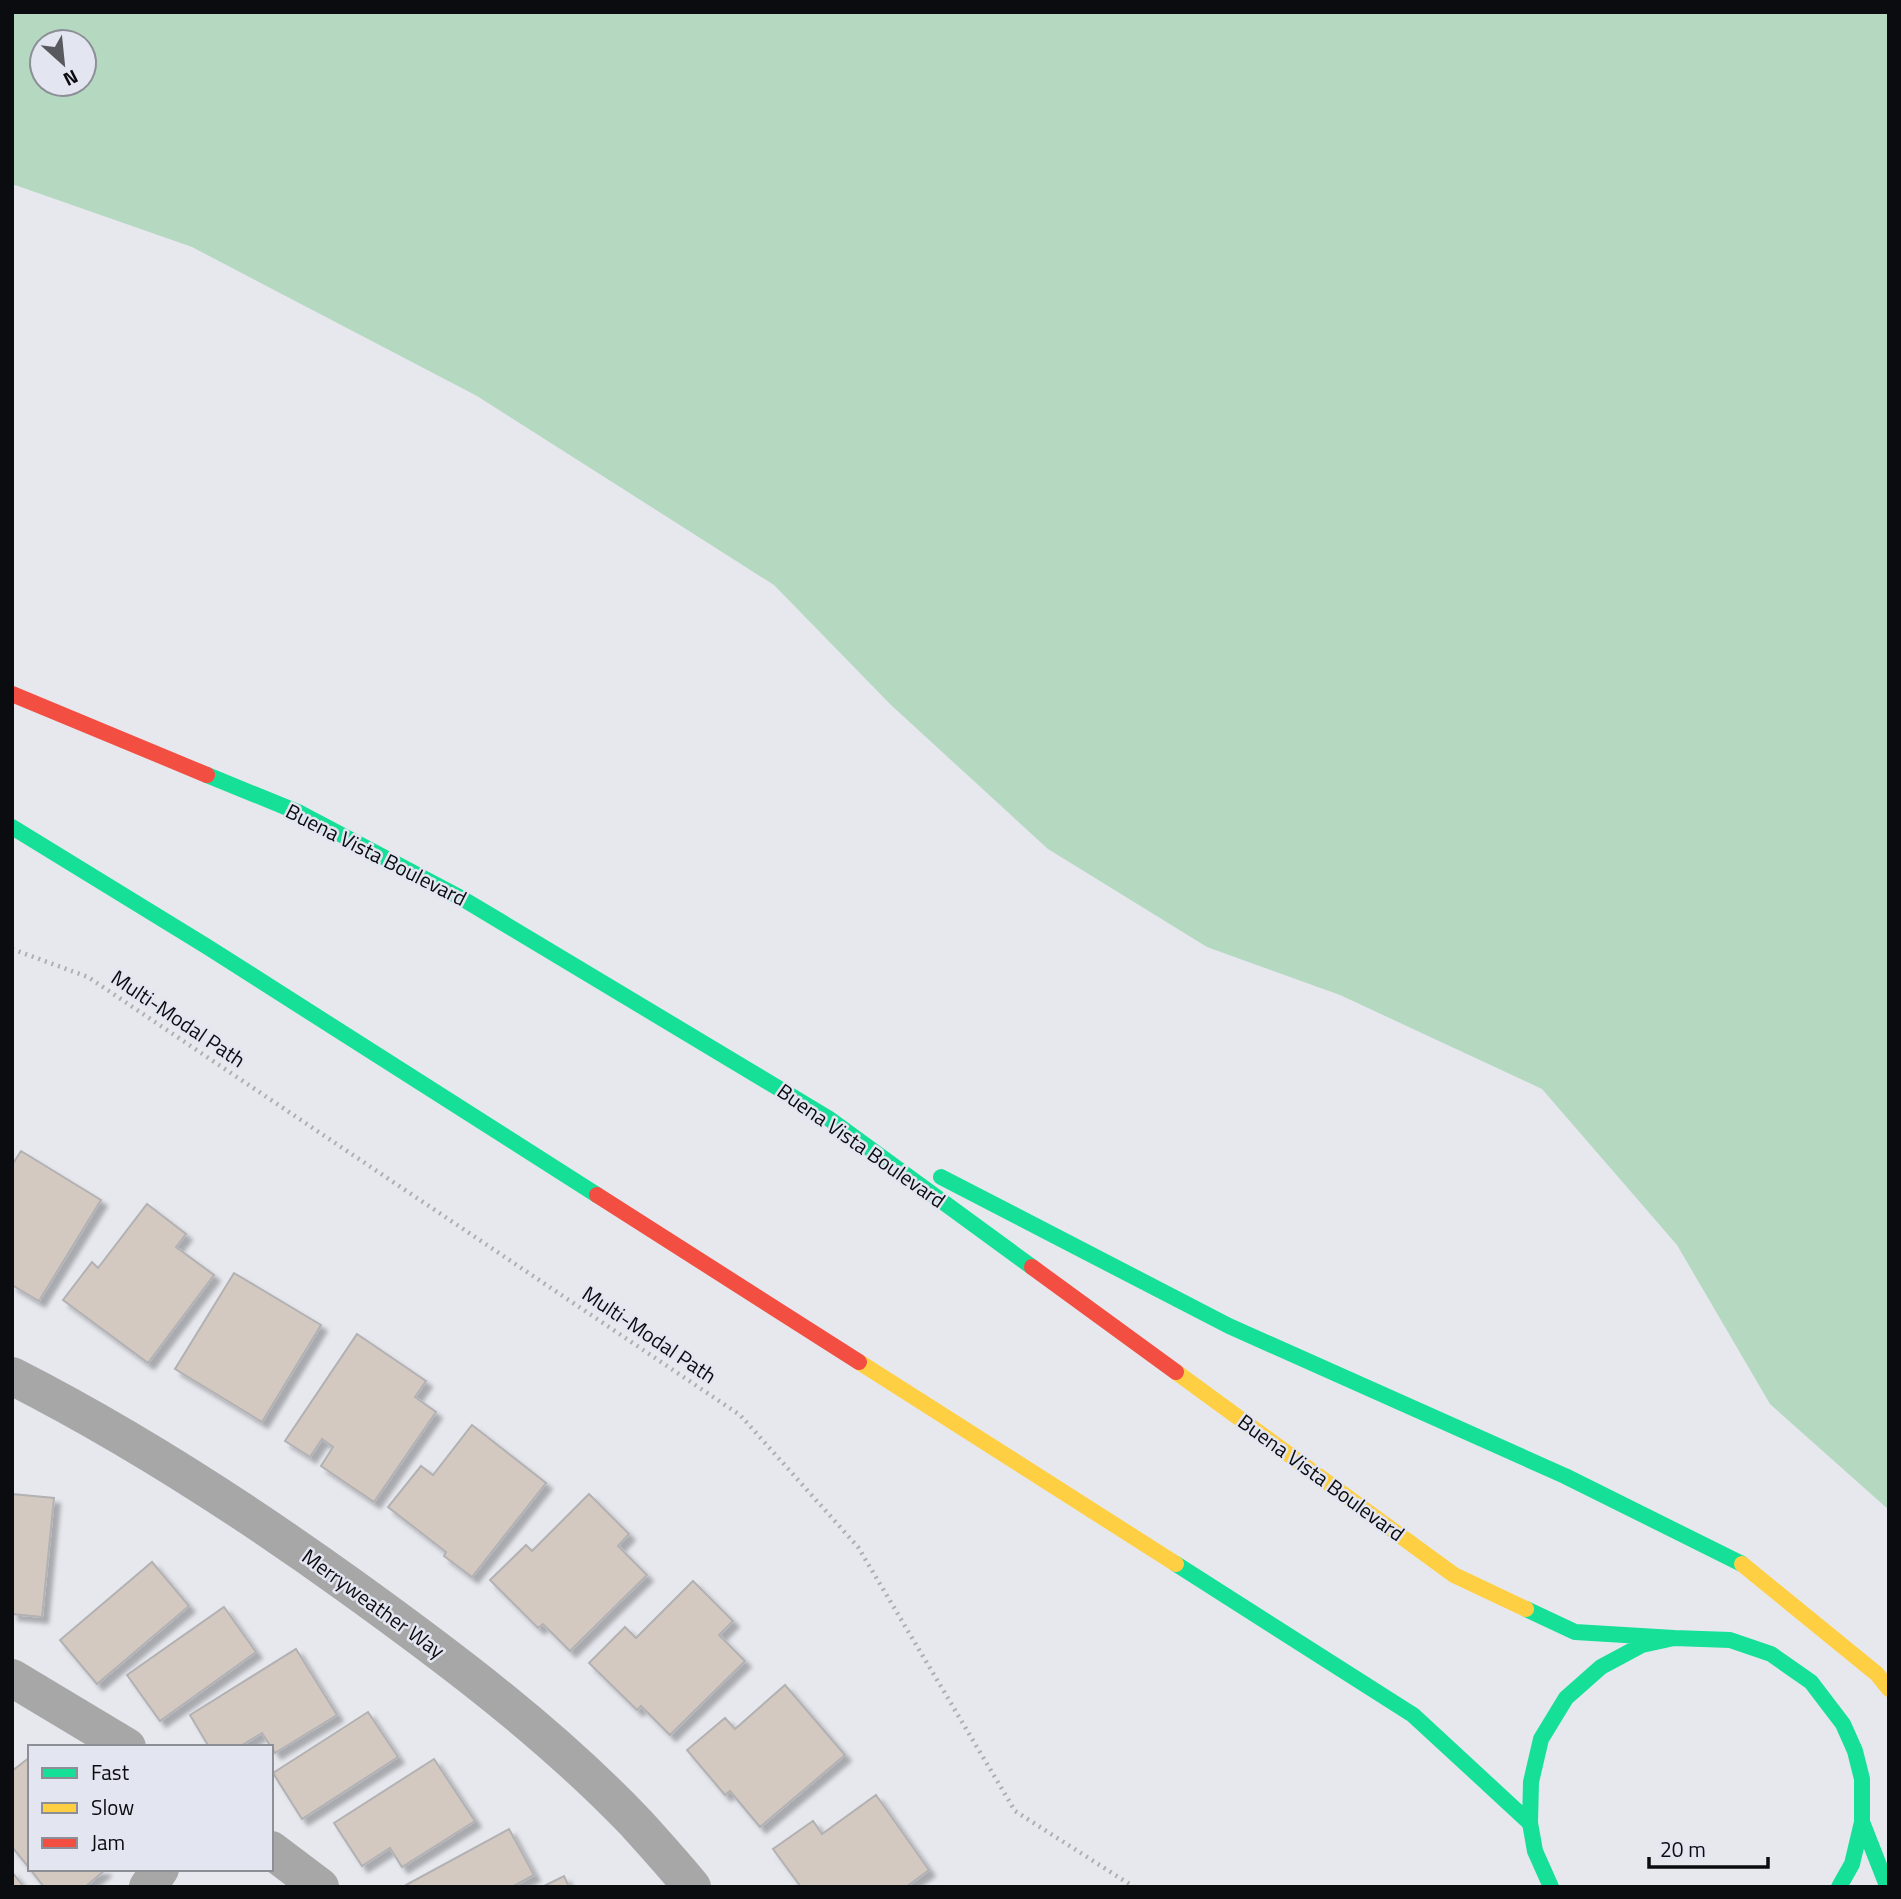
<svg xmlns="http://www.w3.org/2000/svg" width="1901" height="1899" viewBox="0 0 1901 1899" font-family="'Titillium Web',sans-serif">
<defs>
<filter id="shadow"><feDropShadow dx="6" dy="6" stdDeviation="2" flood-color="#0004"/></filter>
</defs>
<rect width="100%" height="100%" fill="#e6e8ee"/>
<path fill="#b5d8c1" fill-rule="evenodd" d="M 12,12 L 1889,12 L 1889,1510 L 1770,1404 L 1677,1245 L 1542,1089 L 1340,995 L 1207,947 L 1048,849 L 891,705 L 774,585 L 477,396 L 192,247 L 15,185 L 12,186 ZM 42,42 L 84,42 L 84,84 L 42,84 Z"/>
<path fill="#d4c9c1" stroke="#b2b1b3" stroke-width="2" filter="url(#shadow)" d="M 21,1151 L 101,1200 L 39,1301 L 12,1285 L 12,1165 Z
M 147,1204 L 186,1234 L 176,1247 L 214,1275 L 148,1363 L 63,1300 L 92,1262 L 98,1268 Z
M 234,1273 L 321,1325 L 262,1422 L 175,1369 Z
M 357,1334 L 426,1381 L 415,1397 L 436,1412 L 374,1502 L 321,1466 L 333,1447 L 322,1439 L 310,1457 L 285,1441 Z
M 472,1425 L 546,1483 L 472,1577 L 444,1556 L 446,1552 L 388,1507 L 421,1466 L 433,1475 Z
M 12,1494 L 54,1498 L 42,1617 L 12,1614 Z
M 589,1494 L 629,1534 L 618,1546 L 647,1575 L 570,1651 L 543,1624 L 538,1628 L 490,1580 L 526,1545 L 532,1551 Z
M 152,1562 L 189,1606 L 97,1684 L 60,1640 Z
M 693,1581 L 733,1621 L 719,1635 L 745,1661 L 670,1735 L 641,1706 L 637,1710 L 589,1663 L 625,1627 L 636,1638 Z
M 224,1607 L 256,1652 L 160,1721 L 127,1675 Z
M 296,1649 L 337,1715 L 275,1753 L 262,1733 L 239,1747 L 209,1747 L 190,1715 Z
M 785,1685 L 845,1755 L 760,1827 L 730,1791 L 725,1795 L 687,1750 L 725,1718 L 735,1729 Z
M 368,1712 L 398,1757 L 302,1819 L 273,1773 Z
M 30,1757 L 30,1869 L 12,1847 L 12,1771 Z
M 434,1759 L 475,1821 L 402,1867 L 390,1848 L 362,1866 L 334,1823 Z
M 876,1795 L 929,1870 L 906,1887 L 801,1887 L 773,1849 L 813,1821 L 822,1834 Z
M 509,1829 L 534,1875 L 512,1887 L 407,1887 L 406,1885 Z
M 30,1869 L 104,1869 L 105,1870 L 85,1887 L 44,1887 Z
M 12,1872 L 24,1887 L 12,1887 Z
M 564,1876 L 569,1887 L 542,1887 Z"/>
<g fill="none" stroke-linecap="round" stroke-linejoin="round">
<path stroke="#afaeb2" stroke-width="4.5" stroke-dasharray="2 5" stroke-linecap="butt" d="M 12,949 L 88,977 L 740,1415 L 858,1547 L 1015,1811 L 1134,1887"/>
<path stroke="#a8a7a8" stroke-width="38" d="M 12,1376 C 130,1436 243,1509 350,1586 C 450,1658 551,1734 636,1823 C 655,1844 674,1865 692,1887
M 12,1678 L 127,1747
M 271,1850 L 320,1887
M 148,1887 L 160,1869"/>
<path stroke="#16e098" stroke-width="16" d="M 207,775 L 300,813 L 463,899 L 828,1118 L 1032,1267
M 12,827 L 206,946 L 597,1195
M 941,1177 L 1229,1326 L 1565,1476 L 1742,1564
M 1176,1564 L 1413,1715 L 1530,1823
M 1526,1609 L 1575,1632 L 1674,1638
M 1862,1822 L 1886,1883 L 1889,1886
M 1551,1887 L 1535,1851 L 1530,1823 L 1531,1782 L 1541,1739 L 1566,1698 L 1601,1667 L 1642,1645 L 1674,1638 L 1730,1640 L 1771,1654 L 1811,1682 L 1843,1724 L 1855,1751 L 1862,1779 L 1862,1822 L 1852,1864 L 1839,1887"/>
<path stroke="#ffcf43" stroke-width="16" d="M 859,1362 L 1176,1564
M 1176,1372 L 1454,1575 L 1526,1609
M 1742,1564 L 1877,1674 L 1889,1689"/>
<path stroke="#f24e42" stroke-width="16" d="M 12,694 L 207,775
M 597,1195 L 859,1362
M 1032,1267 L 1176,1372"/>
</g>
<g text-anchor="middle" stroke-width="5" stroke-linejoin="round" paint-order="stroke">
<g font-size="21" fill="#0b0c10" stroke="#e3e6f1">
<text transform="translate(376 855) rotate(27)" y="7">Buena Vista Boulevard</text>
<text transform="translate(178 1019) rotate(34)" y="7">Multi-Modal Path</text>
<text transform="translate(861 1146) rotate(35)" y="7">Buena Vista Boulevard</text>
<text transform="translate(649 1335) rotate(34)" y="7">Multi-Modal Path</text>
<text transform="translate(1321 1478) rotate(36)" y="7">Buena Vista Boulevard</text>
<text transform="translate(373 1604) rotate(36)" y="7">Merryweather Way</text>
</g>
</g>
<rect width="1901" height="1899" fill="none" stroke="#0b0c10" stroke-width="28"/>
<rect x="28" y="1745" width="245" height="126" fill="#e3e6f1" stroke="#8d8f97" stroke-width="2"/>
<rect x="42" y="1768" width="35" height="10" fill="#16e098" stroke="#8d8f97" stroke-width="2"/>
<text x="91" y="1780" font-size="21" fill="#0b0c10">Fast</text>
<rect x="42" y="1803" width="35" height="10" fill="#ffcf43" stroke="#8d8f97" stroke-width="2"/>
<text x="91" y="1815" font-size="21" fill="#0b0c10">Slow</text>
<rect x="42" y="1838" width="35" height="10" fill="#f24e42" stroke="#8d8f97" stroke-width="2"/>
<text x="91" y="1850" font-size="21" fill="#0b0c10">Jam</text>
<g transform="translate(63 63) rotate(153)"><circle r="33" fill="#e3e6f1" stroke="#8d8f97" stroke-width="2"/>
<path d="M0-5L12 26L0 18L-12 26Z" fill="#58595e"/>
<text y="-10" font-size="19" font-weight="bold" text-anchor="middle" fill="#0b0c10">N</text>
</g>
<path d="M1649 1857v10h119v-10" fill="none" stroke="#0b0c10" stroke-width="3.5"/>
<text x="1660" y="1857" font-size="21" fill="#0b0c10" stroke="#e3e6f1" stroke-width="5" paint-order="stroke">20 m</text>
</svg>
